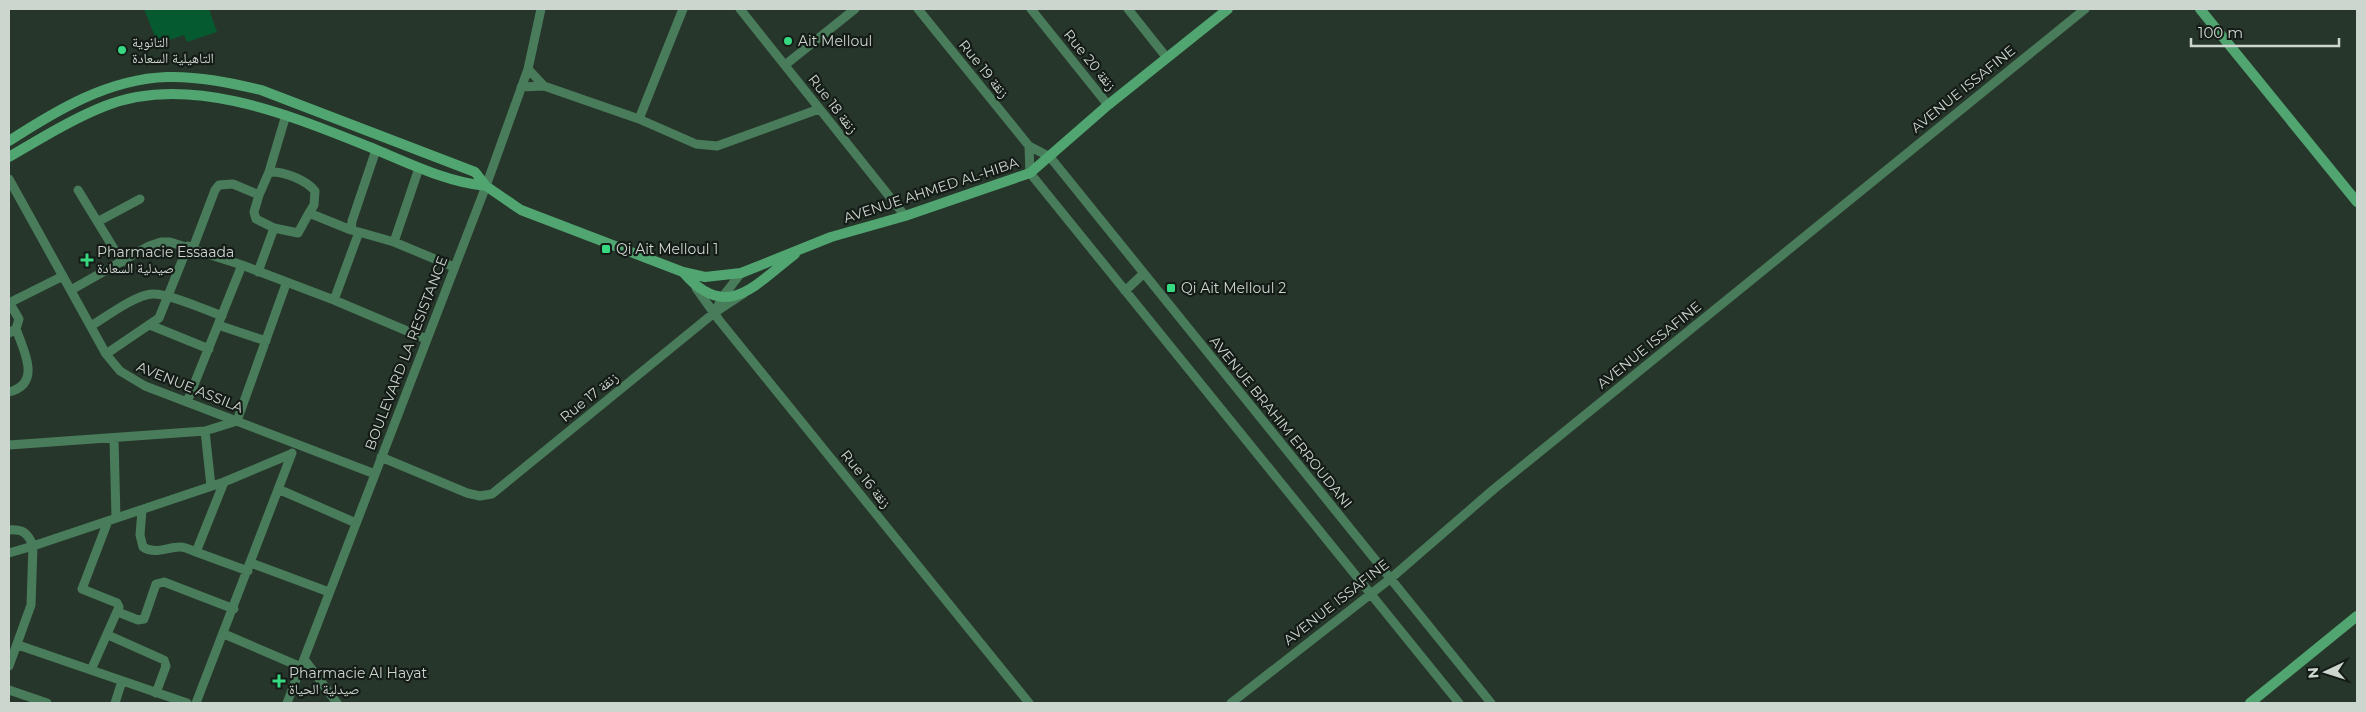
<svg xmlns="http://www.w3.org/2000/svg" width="2366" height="712" viewBox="0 0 2366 712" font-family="Montserrat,'Noto Naskh Arabic',sans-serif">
<rect width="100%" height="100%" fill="#27362b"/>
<path fill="#065a30" d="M 144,9 L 209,9 L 217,32 L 187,42 L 184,35 L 158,44 Z"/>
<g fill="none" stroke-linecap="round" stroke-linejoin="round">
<path stroke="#497c5a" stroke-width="9" d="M 740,9 L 905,216
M 918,9 L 1029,146 L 1050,157 L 1491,703
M 1031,9 L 1108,105
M 1128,9 L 1167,58
M 785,65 L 855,9
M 528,69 L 544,86
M 521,87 L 544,86 L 639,119 L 696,144 L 717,146 L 819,109
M 639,119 L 683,9
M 1029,146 L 1030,173 L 1459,703
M 269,172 L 286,115
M 9,179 L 106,354 L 120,371 L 145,386 L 375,474
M 78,190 L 122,262
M 259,195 L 254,212 L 256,219 L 274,228 L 298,233 L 309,213 L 351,230
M 99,221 L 140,199
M 359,232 L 394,242 L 419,168
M 394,242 L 454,267
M 193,248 L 215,190 L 219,185 L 233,184 L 259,195 L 269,172 C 284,171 306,180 315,191 L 314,205 L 309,213
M 258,272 L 274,228
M 696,288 L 719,320 L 1029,703
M 71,290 L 149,246 L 161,242 L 170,242 L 242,265 L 334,300 L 426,339
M 1125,291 L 1143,274
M 334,300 L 359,232 L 351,230 L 352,221 L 376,150
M 9,302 L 19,319 L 16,329 L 9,333
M 9,303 L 63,276
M 714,313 L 724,295 L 741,273
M 150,325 L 209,349
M 218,325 L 266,341
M 91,326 C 106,317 135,295 152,294 C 168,293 206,310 222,316
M 106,354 L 159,318 L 188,246
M 9,392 C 42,384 24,351 16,329
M 187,402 L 242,265
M 205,431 L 211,486
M 114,439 L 116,518
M 9,445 L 205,431 L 237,421 L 286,284
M 381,457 L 467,493 L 480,496 L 492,494 L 714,313 L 743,294
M 278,489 L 356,523
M 142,510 L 140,535 L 143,547 C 155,555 167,547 180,547 C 185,547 191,550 196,552 L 224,482
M 9,530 C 23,529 28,533 33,546 L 9,553
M 196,552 L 248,571
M 251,563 L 329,592
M 118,612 L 138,620 L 144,619 L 156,584 L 164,582 L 234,609
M 224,634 L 301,667
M 108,635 L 164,660 L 166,666 L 156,693
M 18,645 L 187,703
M 304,659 L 337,703
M 9,666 L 31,605 L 33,546 L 224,482 L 291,454
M 91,670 L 119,607 L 117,603 L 82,589 L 108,521
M 9,690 L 47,703
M 115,703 L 122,681
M 196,703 L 292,453
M 287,703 L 486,186 L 528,69 L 541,9
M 1231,703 L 1390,579 L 1494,489 L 2085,9"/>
<path stroke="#50a570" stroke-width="10" d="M 2200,9 L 2357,202
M 9,141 C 57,110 108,79 167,77 C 198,76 231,83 261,90 L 475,172 L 486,186 L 521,210 L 683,272 L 705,277 L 741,273 L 831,237 L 905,216 L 1030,173 L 1108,105 L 1228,9
M 9,157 C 40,139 72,119 105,106 C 190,72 294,117 372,148 C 408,163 446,182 486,186
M 683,272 C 726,323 755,285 795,254
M 2250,703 L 2357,616"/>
</g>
<g fill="#36d880" stroke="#151c17" stroke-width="2">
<circle cx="788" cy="41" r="5"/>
<circle cx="122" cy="50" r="5"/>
<rect x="601" y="244" width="10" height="10" rx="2.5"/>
<path d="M84.5 252.5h5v5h5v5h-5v5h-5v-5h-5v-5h5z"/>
<rect x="1166" y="283" width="10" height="10" rx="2.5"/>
<path d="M276.5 673.5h5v5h5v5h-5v5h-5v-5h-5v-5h5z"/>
</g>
<g text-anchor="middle" stroke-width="4.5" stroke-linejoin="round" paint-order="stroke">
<g font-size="14" fill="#ccd5ce" stroke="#151c17" text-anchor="start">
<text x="798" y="46">Ait Melloul</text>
<text x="132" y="47">التانوية<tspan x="132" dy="16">التاهيلية السعادة</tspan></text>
<text x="616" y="254">Qi Ait Melloul 1</text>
<text x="97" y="257">Pharmacie Essaada<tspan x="97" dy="16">صيدلية السعادة</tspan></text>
<text x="1181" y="293">Qi Ait Melloul 2</text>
<text x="289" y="678">Pharmacie Al Hayat<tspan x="289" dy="16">صيدلية الحياة</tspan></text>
</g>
<g font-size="14" fill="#ccd5ce" stroke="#151c17">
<text transform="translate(1090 60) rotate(51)" y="5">Rue 20 زنقة</text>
<text transform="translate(984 69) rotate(51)" y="5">Rue 19 زنقة</text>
<text transform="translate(1963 89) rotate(-39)" y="5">AVENUE ISSAFINE</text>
<text transform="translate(833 104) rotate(52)" y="5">Rue 18 زنقة</text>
<text transform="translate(931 190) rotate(-18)" y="5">AVENUE AHMED AL-HIBA</text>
<text transform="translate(1649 345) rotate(-39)" y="5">AVENUE ISSAFINE</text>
<text transform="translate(406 353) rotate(-69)" y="5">BOULEVARD LA RESISTANCE</text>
<text transform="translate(190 387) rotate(22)" y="5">AVENUE ASSILA</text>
<text transform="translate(589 397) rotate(-39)" y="5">Rue 17 زنقة</text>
<text transform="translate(1281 422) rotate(51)" y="5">AVENUE BRAHIM ERROUDANI</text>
<text transform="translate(866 479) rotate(51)" y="5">Rue 16 زنقة</text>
<text transform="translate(1336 602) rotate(-38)" y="5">AVENUE ISSAFINE</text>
</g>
</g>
<rect width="2366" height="712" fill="none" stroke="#ccd5ce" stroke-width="20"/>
<g transform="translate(2326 672) rotate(266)" stroke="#151c17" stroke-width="4" paint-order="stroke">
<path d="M0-4L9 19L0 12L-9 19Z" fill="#ccd5ce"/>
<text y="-8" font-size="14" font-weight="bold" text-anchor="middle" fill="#ccd5ce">N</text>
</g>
<path d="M2191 38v8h148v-8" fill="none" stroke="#ccd5ce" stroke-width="2.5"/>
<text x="2198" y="38" font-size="15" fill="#ccd5ce" stroke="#151c17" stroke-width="4" paint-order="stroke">100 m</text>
</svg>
